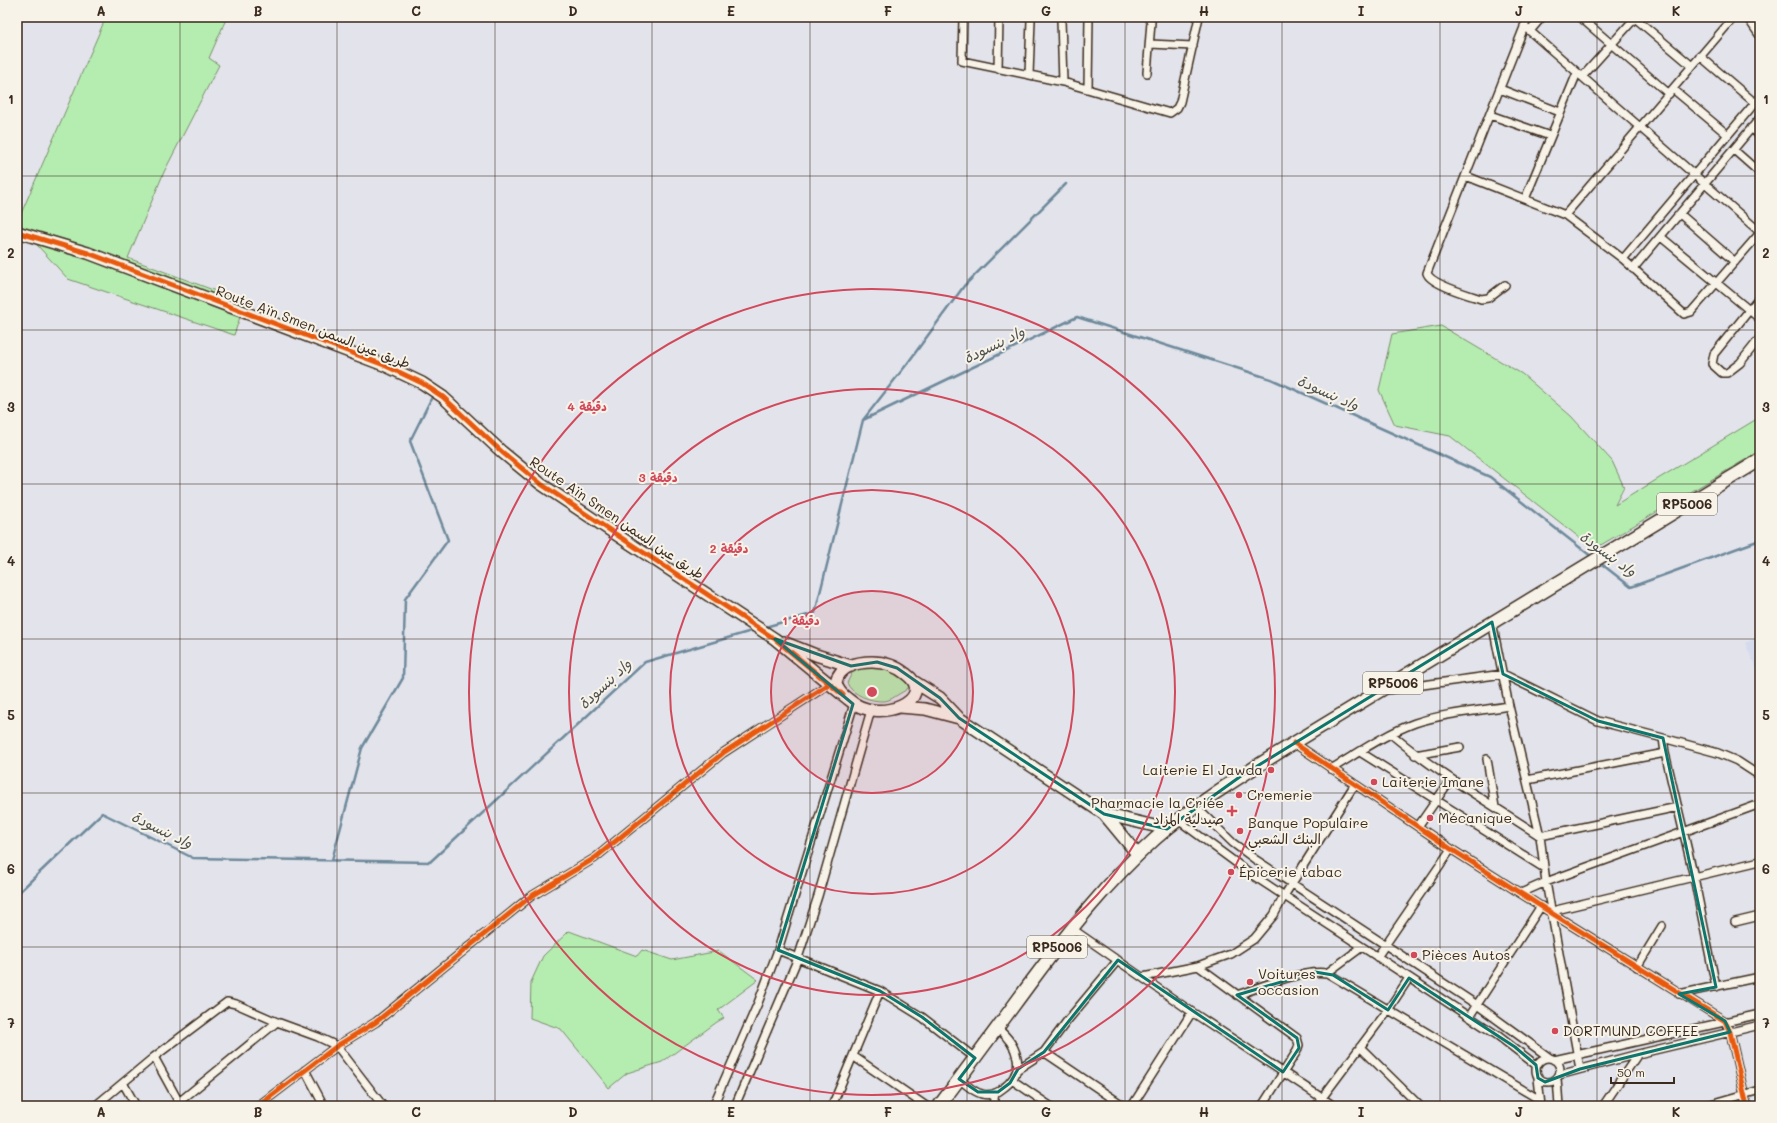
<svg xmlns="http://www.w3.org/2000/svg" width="1777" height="1123" viewBox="0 0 1777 1123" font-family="Mali,'Playpen Sans Arabic',sans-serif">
<rect width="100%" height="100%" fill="#e3e4eb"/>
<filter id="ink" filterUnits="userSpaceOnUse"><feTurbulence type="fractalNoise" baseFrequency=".025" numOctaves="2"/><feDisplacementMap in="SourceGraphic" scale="8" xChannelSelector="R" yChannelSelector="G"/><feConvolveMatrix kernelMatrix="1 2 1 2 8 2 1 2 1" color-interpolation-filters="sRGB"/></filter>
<g filter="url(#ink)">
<path fill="#d5daed" d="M 1760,636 L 1760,677 L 1745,643 Z"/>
<path fill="#b5edb1" stroke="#788c68" d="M 106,17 L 227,17 L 209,58 L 219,65 L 164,172 L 128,258 L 245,302 L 234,335 L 68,279 L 17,223 Z
M 1441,326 L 1522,374 L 1571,416 L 1612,461 L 1624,487 L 1615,505 L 1760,417 L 1760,451 L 1594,549 L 1450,436 L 1395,425 L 1379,390 L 1392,334 Z
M 861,666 L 891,666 L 910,684 C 908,690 904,691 899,694 C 894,697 891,700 885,701 C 871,702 852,695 847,683 L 852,673 Z
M 569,931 L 637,956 L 642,950 L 672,960 L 719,951 L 758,980 L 718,1010 L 724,1018 L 717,1022 L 662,1062 L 627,1073 L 609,1088 L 561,1029 L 530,1018 L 531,982 L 543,956 Z"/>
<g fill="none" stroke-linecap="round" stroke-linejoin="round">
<path stroke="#6e899b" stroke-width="2.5" d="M 863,420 L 907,364 L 964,286 L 1066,184
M 1599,562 L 1631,587 L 1760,540
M 765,627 L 815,613 L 863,420 L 1077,317 L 1271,379 L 1490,477 L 1592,557
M 332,860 L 362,748 L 403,678 L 405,599 L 448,540 L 410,441 L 433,395
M 17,894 L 102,813 L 193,858 L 430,862 L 645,662 L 755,630"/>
<g stroke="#3b2a1e" stroke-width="10">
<path id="street" d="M 963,17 L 962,61 L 1063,82 L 1170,113 L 1177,108 L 1180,102 L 1199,17
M 1580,17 L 1669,94
M 1747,17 L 1760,36
M 1635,18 L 1692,66
M 1061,20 L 1063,82
M 1524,26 L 1760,232
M 1530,31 L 1542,17
M 1150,44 L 1193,46
M 1700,56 L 1755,103
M 998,69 L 999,17
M 1147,73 L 1151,22 L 1148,17
M 1029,75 L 1031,20
M 1582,77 L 1636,17
M 1088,89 L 1089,17
M 1500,89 L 1560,112
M 1673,89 L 1728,135
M 1490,115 L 1550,136
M 1751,128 L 1760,136
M 1734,150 L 1760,173
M 1466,176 L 1565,215 L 1623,259 L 1684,314 L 1691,312 L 1760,233
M 1525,199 L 1577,73
M 1680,214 L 1735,262
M 1565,215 L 1734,17
M 1661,237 L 1760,319
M 1623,259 L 1760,97
M 1633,269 L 1760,118
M 1505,285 L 1488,298 L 1481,299 C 1469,295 1430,284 1427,273 L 1528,17
M 1760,297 L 1714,354 L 1712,364 L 1722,373 L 1727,373 L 1740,363 L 1760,338
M 1492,622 L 1509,706 L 1540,836 L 1546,882 L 1580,1069
M 1386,690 L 1503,674 L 1598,721 L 1663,738 L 1665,753 L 1694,877 L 1716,987
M 1391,734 C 1437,773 1490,803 1540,836 L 1678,807
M 1663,738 L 1718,753 L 1737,761 L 1760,776
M 1294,743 L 1451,849 L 1553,914 L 1725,1021 L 1730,1032 L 1747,1106
M 1360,752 L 1544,868
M 1415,755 L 1460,747
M 1487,759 L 1495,807
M 1331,769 C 1358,753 1385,734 1415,723 C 1445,713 1478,711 1509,706
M 1527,780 L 1665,753
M 1196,807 L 1233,843 L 1256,860 L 1477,1005 L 1550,1058
M 1178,820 L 1254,876 L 1497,1035 L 1536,1065
M 1419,825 L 1451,779
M 1521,893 L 1546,882 L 1760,804
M 1552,911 L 1760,861
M 1735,922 L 1760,916
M 1071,928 L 1192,1012 L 1334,1106
M 778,950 L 880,991 L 922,1017 L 975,1058
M 1377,957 L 1451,849
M 1198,966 L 1297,1038 L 1299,1045 L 1297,1051 L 1262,1106
M 1637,967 L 1662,926
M 1327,973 L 1362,947
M 1143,977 L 1198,966 L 1214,960 L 1231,954 L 1254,939 L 1274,915 L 1284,896 L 1355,784
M 1679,994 L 1760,977
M 1237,995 C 1261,987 1303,969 1327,973 L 1540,1100
M 1469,1017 L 1541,906
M 1360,1047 L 1420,1106
M 1044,1052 L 1124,1106
M 853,1056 L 926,1106
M 154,1057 L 181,1106
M1536 1070a12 12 0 1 1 24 0a12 12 0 1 1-24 0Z
M 1554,1060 L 1760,1014
M 1018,1069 L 1044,1052 L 1067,1021 L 1118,960
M 305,1070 L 324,1106
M 1559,1075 L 1638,1054 L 1760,1025
M 1538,1078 L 1541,1106
M 1557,1078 L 1559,1106
M 959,1079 C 966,1084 973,1092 982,1094 C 990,1096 996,1094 1002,1089 C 1028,1071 1018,1045 997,1028
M 1012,1080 L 1050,1106
M 123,1083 L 136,1106
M 179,1102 L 277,1022
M 95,1106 L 154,1057 L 227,1002 L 236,1004 L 277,1022 L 318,1037 L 337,1046 L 383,1106
M 258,1106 L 337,1046 L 376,1022 L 530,897 L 595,858 L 723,753 L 829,684
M 713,1106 L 758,1003 L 778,950 L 854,704
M 735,1106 L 798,958 L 818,896 L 871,710
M 832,1106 L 880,991
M 993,1106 L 995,1093
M 1132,1106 L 1192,1012
M 1316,1106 L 1388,1010 L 1409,978
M 1603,1106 L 1638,1054
M 1704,1106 L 1760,1090"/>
</g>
<g stroke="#3b2a1e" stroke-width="14">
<path id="secondary" d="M 17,232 L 88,253 L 384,365 L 422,383 L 443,397 L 502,452 L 541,484 L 617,535 L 775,639 L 843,695
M 783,642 L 816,655 L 851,666
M 872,662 C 884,662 896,666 906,674 C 939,698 879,727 848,699 C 842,695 837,689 836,682 C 839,666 858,662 872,662 Z
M 913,681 L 940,698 L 958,717
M 900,707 L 925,709 L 959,718 L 1104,814 L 1138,855
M 1104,814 L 1167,829"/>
</g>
<g stroke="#3b2a1e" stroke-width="15">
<path id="primary" d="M 939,1106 C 970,1065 1000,1024 1031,982 C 1069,931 1107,882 1155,839 C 1197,802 1246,773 1294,743 L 1760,460"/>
</g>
<use href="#street" stroke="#f7f3e8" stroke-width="7"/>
<use href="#secondary" stroke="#f7f3e8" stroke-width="11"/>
<use href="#primary" stroke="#f7f3e8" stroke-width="12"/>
<g stroke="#f7f3e8" stroke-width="8">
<path id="cycleway" d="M 17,232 L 88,253 L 384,365 L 422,383 L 443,397 L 502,452 L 541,484 L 617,535 L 775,639 L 843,695
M 1294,743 L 1451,849 L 1553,914 L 1725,1021 L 1730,1032 L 1747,1106
M 258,1106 L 337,1046 L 376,1022 L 530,897 L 595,858 L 723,753 L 829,684"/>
</g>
<use href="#cycleway" stroke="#e8590c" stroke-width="5"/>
</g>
</g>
<path fill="none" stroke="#0f766e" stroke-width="3" stroke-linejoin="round" d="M 1492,622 L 1503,674 L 1598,721 L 1663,738 L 1716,987 L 1679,994 L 1725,1021 L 1730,1032 L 1580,1069 L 1545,1082 L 1538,1078 L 1536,1065 L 1515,1047 L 1409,978 L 1388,1010 L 1333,975 L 1315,972 L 1237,995 L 1297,1038 L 1299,1048 L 1283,1072 L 1118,960 L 1044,1052 L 1018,1069 L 1010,1083 L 998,1092 L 978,1092 L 959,1079 L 975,1058 L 922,1017 L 880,991 L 778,950 L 853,704 L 775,639 L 851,666 L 877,662 L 897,668 L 940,698 L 959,718 L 1104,814 L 1167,829 L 1241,776 Z"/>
<path fill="none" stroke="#3b2a1e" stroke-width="1" stroke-opacity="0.55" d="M 180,17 L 180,1106M 337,17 L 337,1106M 495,17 L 495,1106M 652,17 L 652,1106M 810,17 L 810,1106M 967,17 L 967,1106M 1125,17 L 1125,1106M 1282,17 L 1282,1106M 1440,17 L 1440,1106M 1597,17 L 1597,1106M 17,176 L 1760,176M 17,330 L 1760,330M 17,484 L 1760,484M 17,639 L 1760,639M 17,793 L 1760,793M 17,947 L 1760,947"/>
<circle cx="872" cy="692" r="101" fill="#d1495b" fill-opacity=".12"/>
<g fill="none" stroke="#d1495b" stroke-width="2">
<circle cx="872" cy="692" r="101"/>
<circle cx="872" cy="692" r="202"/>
<circle cx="872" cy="692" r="303"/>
<circle cx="872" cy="692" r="403"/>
</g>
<g fill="#d1495b" stroke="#f7f3e8" stroke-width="1.5">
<circle cx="1271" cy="770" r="4"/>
<circle cx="1374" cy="782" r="4"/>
<circle cx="1239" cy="795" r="4"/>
<path d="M1230 805h4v4h4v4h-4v4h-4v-4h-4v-4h4z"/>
<circle cx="1430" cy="818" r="4"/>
<circle cx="1240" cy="831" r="4"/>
<circle cx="1231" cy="872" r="4"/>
<circle cx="1414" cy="955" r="4"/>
<circle cx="1250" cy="982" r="4"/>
<circle cx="1555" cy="1031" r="4"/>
</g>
<g text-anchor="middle" stroke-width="4" stroke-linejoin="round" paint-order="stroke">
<g fill="#f7f3e8" stroke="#73665b" stroke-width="1">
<rect x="1657" y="493" width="60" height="22" rx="3"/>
<rect x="1363" y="672" width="60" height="22" rx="3"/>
<rect x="1027" y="936" width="60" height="22" rx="3"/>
</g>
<g font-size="13" font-weight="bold" fill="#3b2a1e">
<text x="1687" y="509">RP5006</text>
<text x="1393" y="688">RP5006</text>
<text x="1057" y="952">RP5006</text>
</g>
<g font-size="14" fill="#3b2a1e" stroke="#f7f3e8">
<text transform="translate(313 327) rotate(21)" y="5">Route Aïn Smen طريق عين السمن</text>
<text transform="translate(617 518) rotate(34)" y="5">Route Aïn Smen طريق عين السمن</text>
</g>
<g font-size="14" fill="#3b2a1e" stroke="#f7f3e8" text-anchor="start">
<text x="1263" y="775" text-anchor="end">Laiterie El Jawda</text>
<text x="1382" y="787">Laiterie Imane</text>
<text x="1247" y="800">Cremerie</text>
<text x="1224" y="808" text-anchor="end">Pharmacie la Criée<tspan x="1224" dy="16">صيدلية المزاد</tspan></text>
<text x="1438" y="823">Mécanique</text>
<text x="1248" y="828">Banque Populaire<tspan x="1248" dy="16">البنك الشعبي</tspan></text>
<text x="1239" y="877">Épicerie tabac</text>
<text x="1422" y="960">Pièces Autos</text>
<text x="1258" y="979">Voitures<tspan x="1258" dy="16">occasion</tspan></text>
<text x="1563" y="1036">DORTMUND COFFEE</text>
</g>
<g font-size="15" font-style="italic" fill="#505252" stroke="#f7f3e8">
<text transform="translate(994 345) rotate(-26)" y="5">واد بنسودة</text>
<text transform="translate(1328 393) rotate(24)" y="5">واد بنسودة</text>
<text transform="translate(1608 554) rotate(36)" y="5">واد بنسودة</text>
<text transform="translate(605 684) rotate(-43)" y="5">واد بنسودة</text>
<text transform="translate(162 830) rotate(26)" y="5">واد بنسودة</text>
</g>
</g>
<circle cx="872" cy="692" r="6" fill="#d1495b" stroke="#f7f3e8" stroke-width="2"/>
<g font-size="12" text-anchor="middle" font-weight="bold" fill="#d1495b" stroke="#f7f3e8" stroke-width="4" stroke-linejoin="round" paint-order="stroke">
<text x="587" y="411">4 دقيقة</text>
<text x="658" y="482">3 دقيقة</text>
<text x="729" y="553">2 دقيقة</text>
<text x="801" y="625">1 دقيقة</text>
</g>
<rect width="1777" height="1123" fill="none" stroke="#f7f3e8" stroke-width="44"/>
<path d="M1611 1077v6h63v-6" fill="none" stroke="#3b2a1e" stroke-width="2"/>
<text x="1617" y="1077" font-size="12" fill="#3b2a1e" stroke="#f7f3e8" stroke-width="3" paint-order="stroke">50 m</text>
<rect x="22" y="22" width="1733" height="1079" fill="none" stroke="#3b2a1e" stroke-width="1.5"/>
<g font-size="13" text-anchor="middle" font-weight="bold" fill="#3b2a1e">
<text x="101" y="16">A</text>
<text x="258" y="16">B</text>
<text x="416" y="16">C</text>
<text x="573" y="16">D</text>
<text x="731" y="16">E</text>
<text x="888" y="16">F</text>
<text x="1046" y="16">G</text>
<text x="1204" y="16">H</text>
<text x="1361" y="16">I</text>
<text x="1519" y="16">J</text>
<text x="1676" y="16">K</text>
<text x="11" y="104">1</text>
<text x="1766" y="104">1</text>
<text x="11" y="258">2</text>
<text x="1766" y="258">2</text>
<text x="11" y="412">3</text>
<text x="1766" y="412">3</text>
<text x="11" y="566">4</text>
<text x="1766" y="566">4</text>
<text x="11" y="720">5</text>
<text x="1766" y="720">5</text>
<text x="11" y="874">6</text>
<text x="1766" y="874">6</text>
<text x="11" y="1028">7</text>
<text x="1766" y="1028">7</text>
<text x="101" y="1117">A</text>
<text x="258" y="1117">B</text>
<text x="416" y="1117">C</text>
<text x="573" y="1117">D</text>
<text x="731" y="1117">E</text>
<text x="888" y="1117">F</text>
<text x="1046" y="1117">G</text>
<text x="1204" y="1117">H</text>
<text x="1361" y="1117">I</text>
<text x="1519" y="1117">J</text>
<text x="1676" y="1117">K</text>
</g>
</svg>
